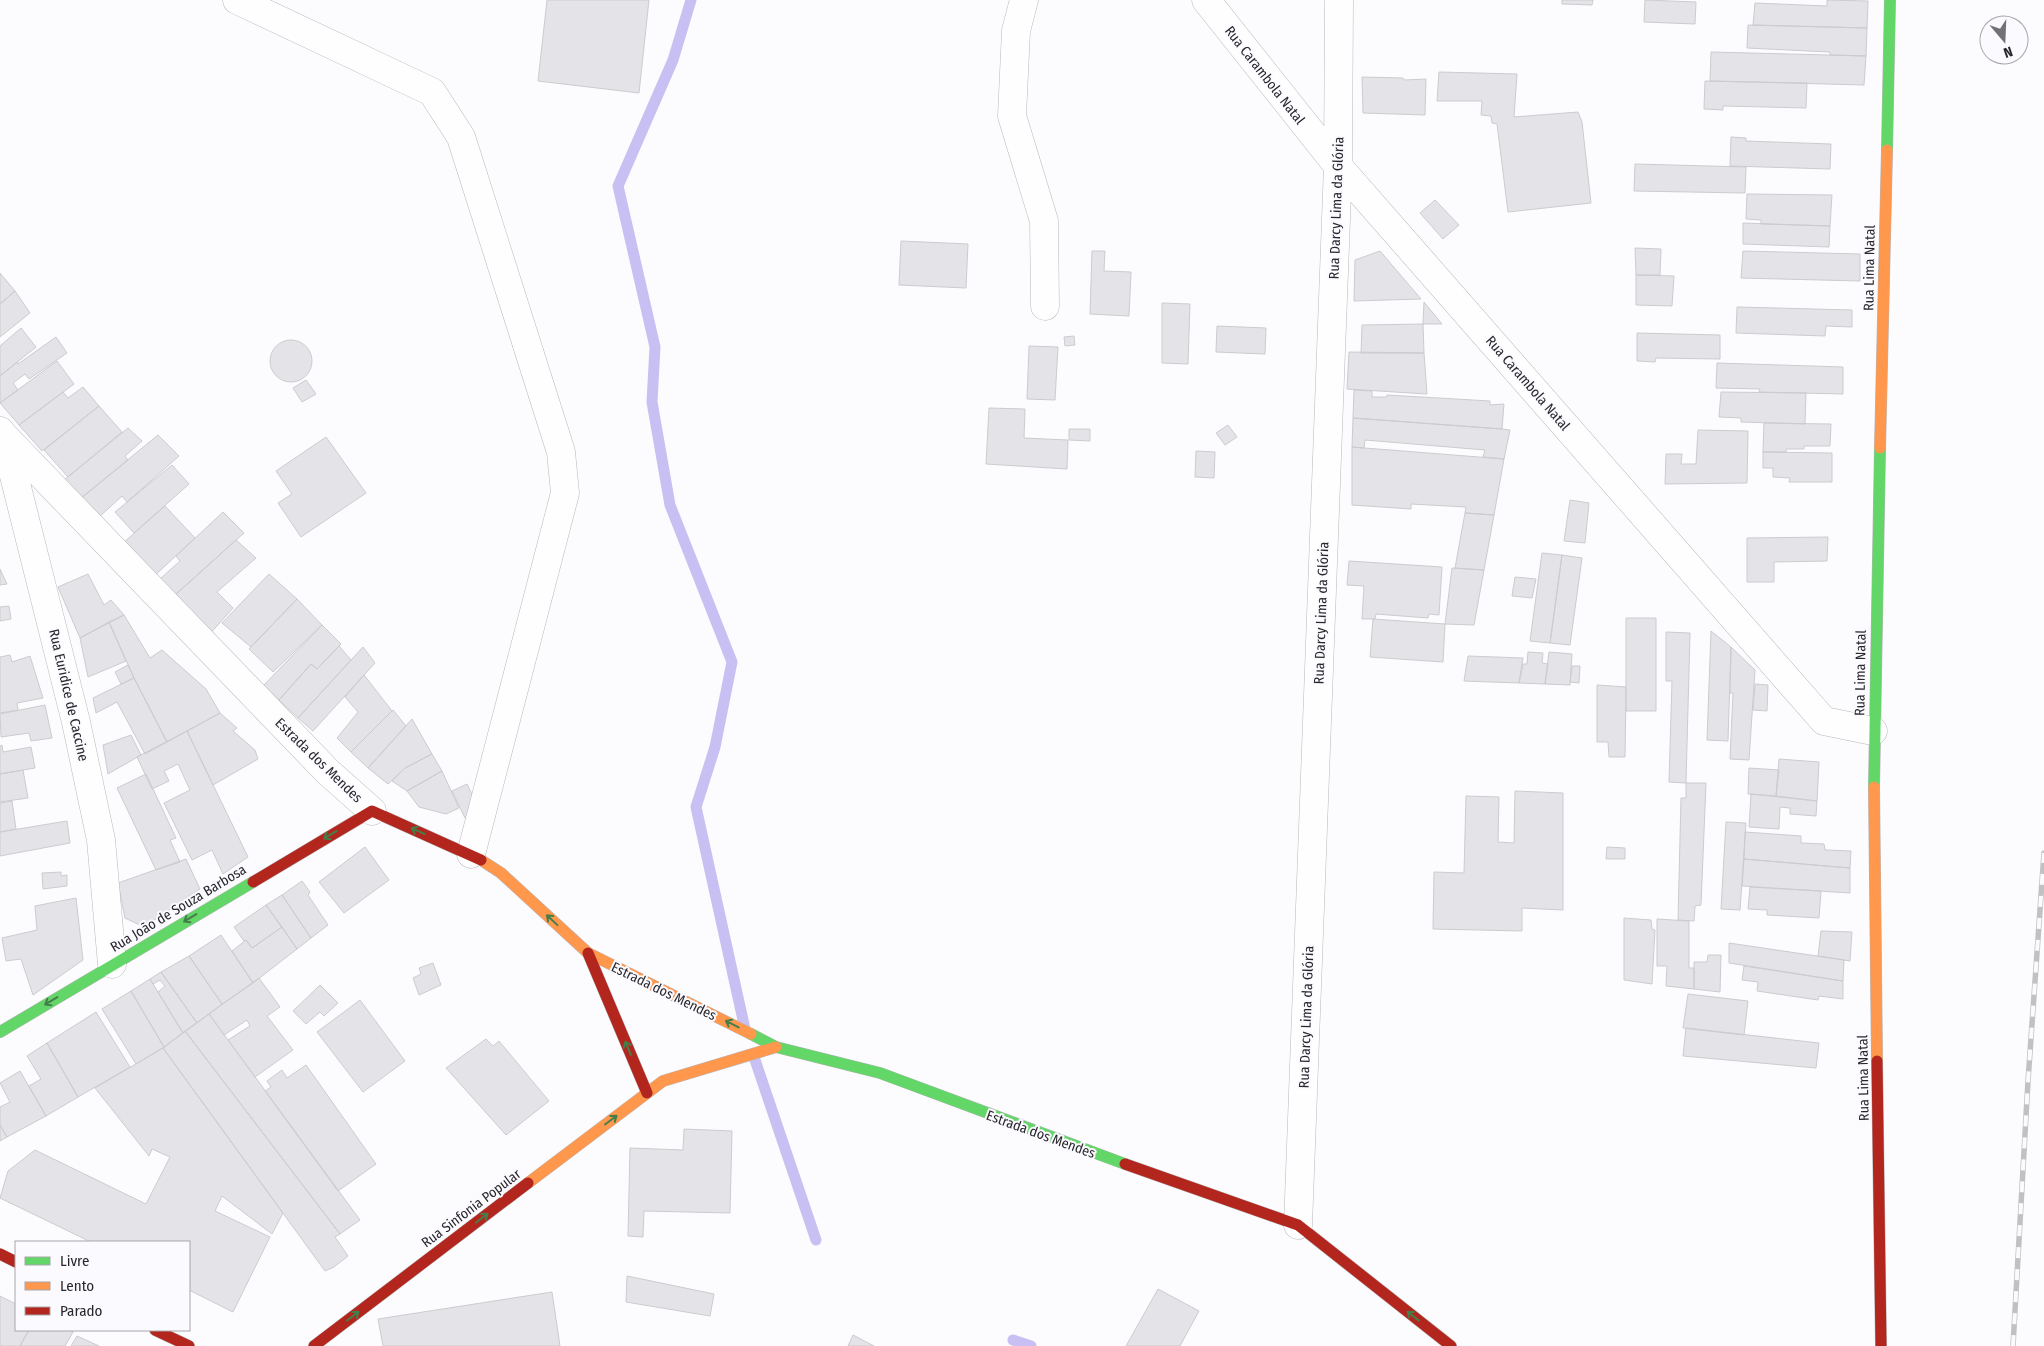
<svg xmlns="http://www.w3.org/2000/svg" width="2044" height="1346" viewBox="0 0 2044 1346" font-family="'Fira Sans Condensed',sans-serif">
<rect width="100%" height="100%" fill="#fcfbfe"/>
<g fill="none" stroke-linecap="round" stroke-linejoin="round">
<path stroke="#c8c0f3" stroke-width="11" d="M 691,0 L 673,60 L 618,186 L 655,347 L 652,402 L 670,505 L 732,662 L 715,747 L 696,807 L 745,1029
M 753,1054 L 816,1240
M 1013,1340 L 1031,1346"/>
</g>
<path fill="#e4e3e7" stroke="#cccbce" d="M 547,0 L 649,0 L 639,93 L 538,81 Z
M 1562,0 L 1593,0 L 1592,5 L 1562,4 Z
M 1645,0 L 1696,2 L 1695,24 L 1644,22 Z
M 1827,0 L 1868,1 L 1867,28 L 1753,25 L 1755,3 L 1827,6 Z
M 1748,25 L 1867,28 L 1866,56 L 1830,55 L 1830,52 L 1747,48 Z
M 1711,52 L 1866,56 L 1864,85 L 1710,81 Z
M 1439,72 L 1517,74 L 1514,117 L 1578,112 L 1582,122 L 1591,203 L 1508,212 L 1497,124 L 1492,123 L 1491,116 L 1481,115 L 1482,101 L 1437,101 Z
M 1362,77 L 1403,78 L 1404,80 L 1426,79 L 1425,115 L 1363,113 Z
M 1705,81 L 1807,83 L 1806,108 L 1723,106 L 1723,110 L 1704,109 Z
M 1731,137 L 1746,138 L 1746,141 L 1831,144 L 1830,169 L 1730,166 Z
M 1635,164 L 1746,167 L 1745,193 L 1634,191 Z
M 1747,194 L 1832,195 L 1830,226 L 1761,224 L 1761,220 L 1746,219 Z
M 1435,200 L 1459,225 L 1443,239 L 1420,213 Z
M 1743,223 L 1830,226 L 1829,247 L 1743,244 Z
M 901,241 L 968,244 L 966,288 L 899,285 Z
M 1635,248 L 1661,249 L 1660,275 L 1636,275 Z
M 1092,251 L 1105,251 L 1104,271 L 1131,272 L 1129,316 L 1090,314 Z
M 1380,251 L 1421,299 L 1354,301 L 1355,260 Z
M 1743,251 L 1860,254 L 1860,281 L 1741,278 Z
M 0,273 L 15,291 L 0,304 Z
M 1636,275 L 1674,276 L 1672,306 L 1636,305 Z
M 15,291 L 30,313 L 0,337 L 0,304 Z
M 1424,302 L 1442,324 L 1423,324 Z
M 1162,303 L 1190,304 L 1188,364 L 1162,363 Z
M 1737,307 L 1852,310 L 1852,327 L 1826,326 L 1825,336 L 1736,333 Z
M 1423,324 L 1424,353 L 1361,353 L 1362,325 Z
M 1217,326 L 1266,328 L 1265,354 L 1216,352 Z
M 21,328 L 36,347 L 0,376 L 0,346 Z
M 1637,333 L 1720,335 L 1720,359 L 1656,358 L 1655,362 L 1637,361 Z
M 1074,336 L 1075,345 L 1065,346 L 1064,337 Z
M 56,337 L 67,353 L 29,379 L 25,374 L 13,383 L 18,390 L 0,403 L 0,376 L 17,362 L 18,364 Z
M270 361a21 21 0 1 1 42 0a21 21 0 1 1-42 0Z
M 1029,346 L 1058,347 L 1055,400 L 1027,399 Z
M 1349,352 L 1424,353 L 1427,394 L 1347,389 Z
M 57,361 L 74,384 L 19,425 L 0,403 Z
M 1717,363 L 1843,367 L 1843,394 L 1759,392 L 1760,389 L 1716,388 Z
M 306,380 L 316,394 L 302,402 L 293,388 Z
M 83,387 L 99,406 L 42,451 L 19,425 L 63,392 L 68,398 Z
M 1354,390 L 1372,391 L 1372,397 L 1387,397 L 1387,395 L 1490,401 L 1490,405 L 1504,404 L 1502,429 L 1353,418 Z
M 1721,392 L 1806,393 L 1805,424 L 1741,422 L 1741,418 L 1719,417 Z
M 99,406 L 122,432 L 68,477 L 44,450 Z
M 989,408 L 1025,409 L 1024,438 L 1068,440 L 1067,469 L 986,464 Z
M 1353,418 L 1502,429 L 1510,430 L 1504,459 L 1483,457 L 1485,450 L 1365,440 L 1364,448 L 1352,447 Z
M 1764,423 L 1831,424 L 1830,446 L 1804,446 L 1804,449 L 1786,449 L 1786,452 L 1763,452 Z
M 1228,425 L 1237,437 L 1225,445 L 1216,433 Z
M 128,428 L 142,441 L 125,456 L 128,460 L 80,499 L 64,480 Z
M 1069,429 L 1090,429 L 1090,441 L 1069,440 Z
M 1698,430 L 1748,431 L 1747,483 L 1665,484 L 1666,454 L 1682,454 L 1681,464 L 1696,464 Z
M 158,435 L 179,456 L 127,502 L 122,496 L 98,518 L 80,499 Z
M 326,437 L 366,493 L 301,537 L 278,503 L 292,494 L 276,471 Z
M 1352,447 L 1504,459 L 1494,515 L 1465,513 L 1466,507 L 1411,504 L 1411,509 L 1352,505 Z
M 1196,451 L 1215,452 L 1214,478 L 1195,477 Z
M 1763,452 L 1832,453 L 1832,482 L 1789,482 L 1790,478 L 1773,477 L 1773,468 L 1763,468 Z
M 172,465 L 189,484 L 134,533 L 115,512 Z
M 1570,500 L 1589,503 L 1585,543 L 1564,541 Z
M 165,506 L 195,538 L 152,578 L 122,544 Z
M 223,512 L 244,533 L 175,595 L 160,579 L 180,561 L 176,556 Z
M 1465,513 L 1494,515 L 1484,570 L 1455,568 Z
M 1828,537 L 1827,561 L 1774,562 L 1774,582 L 1747,582 L 1747,538 Z
M 236,540 L 256,558 L 217,592 L 233,608 L 208,636 L 175,595 Z
M 1542,553 L 1562,555 L 1550,643 L 1530,641 Z
M 1562,555 L 1582,558 L 1570,645 L 1550,643 Z
M 1349,561 L 1442,567 L 1439,615 L 1429,614 L 1428,618 L 1376,614 L 1375,619 L 1362,619 L 1364,586 L 1347,585 Z
M 1452,568 L 1484,570 L 1474,625 L 1445,624 Z
M 0,569 L 7,584 L 0,585 Z
M 88,574 L 104,605 L 111,600 L 124,615 L 80,638 L 58,587 Z
M 269,574 L 297,599 L 251,647 L 222,623 Z
M 1515,577 L 1536,579 L 1532,598 L 1512,596 Z
M 297,599 L 322,625 L 273,672 L 249,649 Z
M 9,606 L 11,619 L 0,621 L 0,607 Z
M 124,615 L 150,658 L 162,650 L 206,689 L 220,713 L 167,742 L 134,678 L 109,622 Z
M 1626,618 L 1656,618 L 1656,711 L 1626,711 Z
M 1373,619 L 1445,624 L 1443,662 L 1370,657 Z
M 109,622 L 126,661 L 88,677 L 80,638 Z
M 322,625 L 341,644 L 317,669 L 311,664 L 279,700 L 263,686 Z
M 1711,631 L 1731,647 L 1728,741 L 1707,740 Z
M 1666,632 L 1690,633 L 1686,783 L 1669,782 L 1672,681 L 1666,681 Z
M 339,646 L 351,660 L 298,718 L 279,700 L 311,664 L 317,669 Z
M 363,647 L 375,663 L 313,731 L 298,718 Z
M 1731,647 L 1755,670 L 1749,760 L 1730,759 L 1733,693 L 1730,693 Z
M 1528,652 L 1543,653 L 1542,663 L 1548,664 L 1545,684 L 1519,683 L 1523,664 L 1527,664 Z
M 1549,652 L 1572,654 L 1570,685 L 1545,684 Z
M 10,655 L 12,662 L 30,656 L 43,698 L 17,703 L 18,710 L 0,713 L 0,657 Z
M 1468,656 L 1523,658 L 1519,683 L 1464,681 Z
M 128,665 L 134,678 L 121,684 L 115,672 Z
M 1572,666 L 1580,666 L 1579,683 L 1570,682 Z
M 364,675 L 392,711 L 351,752 L 337,738 L 358,712 L 345,697 Z
M 134,678 L 167,742 L 145,754 L 117,702 L 96,713 L 93,698 Z
M 1755,684 L 1768,685 L 1767,711 L 1753,710 Z
M 1597,685 L 1626,687 L 1625,757 L 1609,757 L 1608,742 L 1597,742 Z
M 45,705 L 52,738 L 31,741 L 29,733 L 1,737 L 0,714 Z
M 393,710 L 406,726 L 368,768 L 351,752 Z
M 220,713 L 237,728 L 233,731 L 255,750 L 258,759 L 213,785 L 187,731 Z
M 412,719 L 432,754 L 405,768 L 388,784 L 368,768 Z
M 187,731 L 248,857 L 223,874 L 212,850 L 192,860 L 164,803 L 190,790 L 178,764 L 164,771 L 169,781 L 152,789 L 137,757 Z
M 131,735 L 141,755 L 108,774 L 103,745 Z
M 2,745 L 3,752 L 31,747 L 35,768 L 0,774 L 0,746 Z
M 432,754 L 442,771 L 407,791 L 392,781 L 405,768 Z
M 1779,759 L 1819,762 L 1817,801 L 1776,796 Z
M 1749,768 L 1779,770 L 1776,796 L 1748,794 Z
M 23,770 L 28,798 L 0,802 L 0,774 Z
M 442,771 L 459,808 L 446,814 L 419,807 L 407,791 Z
M 146,774 L 176,838 L 170,840 L 180,862 L 156,870 L 117,788 Z
M 1686,783 L 1706,783 L 1701,905 L 1695,906 L 1694,921 L 1678,920 L 1681,798 L 1686,798 Z
M 467,784 L 480,811 L 465,818 L 452,791 Z
M 1515,791 L 1563,793 L 1563,910 L 1522,908 L 1522,931 L 1433,929 L 1434,872 L 1464,873 L 1466,796 L 1499,797 L 1498,842 L 1514,843 Z
M 1751,794 L 1817,801 L 1816,816 L 1790,814 L 1790,808 L 1780,807 L 1779,829 L 1749,827 Z
M 12,801 L 16,829 L 0,832 L 0,803 Z
M 67,821 L 70,843 L 0,856 L 0,832 Z
M 1726,822 L 1746,823 L 1740,910 L 1721,909 Z
M 1745,832 L 1801,836 L 1801,843 L 1824,844 L 1825,850 L 1851,851 L 1850,868 L 1744,859 Z
M 365,847 L 389,880 L 344,913 L 319,882 Z
M 1607,847 L 1625,848 L 1625,859 L 1606,859 Z
M 186,859 L 200,889 L 144,927 L 125,918 L 118,883 Z
M 1744,859 L 1850,868 L 1850,893 L 1742,886 Z
M 61,872 L 61,876 L 67,875 L 67,886 L 43,889 L 42,873 Z
M 302,881 L 310,892 L 308,895 L 328,925 L 311,938 L 282,895 Z
M 1750,887 L 1821,891 L 1819,918 L 1767,915 L 1767,910 L 1748,909 Z
M 282,895 L 311,938 L 297,949 L 266,905 Z
M 76,898 L 83,960 L 33,995 L 21,959 L 6,961 L 2,938 L 37,930 L 35,906 Z
M 266,905 L 282,927 L 252,948 L 246,940 L 244,941 L 234,927 Z
M 1624,918 L 1651,920 L 1652,929 L 1655,930 L 1652,984 L 1624,980 Z
M 1657,919 L 1689,921 L 1689,968 L 1694,968 L 1694,989 L 1666,986 L 1667,966 L 1657,966 Z
M 282,927 L 297,949 L 253,983 L 232,951 L 246,940 L 252,948 Z
M 1821,931 L 1852,932 L 1850,961 L 1818,956 Z
M 221,935 L 253,983 L 222,1004 L 189,956 Z
M 1729,943 L 1844,960 L 1843,981 L 1729,963 Z
M 1708,955 L 1721,955 L 1720,992 L 1694,989 L 1694,962 L 1707,962 Z
M 189,956 L 222,1004 L 197,1023 L 161,972 Z
M 433,963 L 441,985 L 419,995 L 413,978 L 421,974 L 419,968 Z
M 1744,966 L 1843,981 L 1843,999 L 1819,996 L 1818,1000 L 1757,991 L 1758,982 L 1742,980 Z
M 161,972 L 197,1023 L 183,1033 L 158,992 L 165,986 L 160,980 L 153,984 L 150,979 Z
M 259,978 L 280,1007 L 267,1016 L 293,1050 L 255,1077 L 228,1040 L 250,1026 L 247,1020 L 224,1035 L 209,1014 Z
M 150,979 L 183,1033 L 164,1047 L 131,991 Z
M 320,985 L 338,1003 L 324,1016 L 320,1012 L 306,1024 L 293,1011 Z
M 131,991 L 164,1047 L 136,1064 L 102,1009 Z
M 1688,994 L 1748,1001 L 1744,1035 L 1683,1028 Z
M 360,1000 L 405,1061 L 363,1092 L 317,1032 Z
M 96,1012 L 130,1067 L 78,1097 L 47,1043 Z
M 209,1014 L 360,1220 L 340,1234 L 185,1031 Z
M 1686,1028 L 1819,1043 L 1816,1068 L 1683,1056 Z
M 185,1031 L 340,1234 L 335,1237 L 348,1256 L 334,1267 L 325,1271 L 163,1048 Z
M 486,1039 L 493,1046 L 499,1041 L 549,1101 L 506,1135 L 446,1068 Z
M 47,1043 L 78,1097 L 46,1116 L 29,1086 L 41,1079 L 27,1056 Z
M 163,1048 L 283,1213 L 272,1234 L 222,1196 L 215,1211 L 270,1237 L 233,1312 L 189,1290 L 189,1242 L 91,1242 L 0,1198 L 8,1171 L 35,1150 L 146,1204 L 170,1157 L 152,1149 L 149,1156 L 95,1088 Z
M 306,1065 L 376,1164 L 338,1191 L 265,1091 L 271,1087 L 267,1081 L 282,1070 L 287,1078 Z
M 20,1071 L 46,1116 L 7,1137 L 0,1125 L 0,1107 L 10,1102 L 0,1083 Z
M 0,1125 L 7,1137 L 0,1141 Z
M 684,1129 L 732,1131 L 730,1213 L 644,1211 L 643,1237 L 628,1236 L 630,1148 L 683,1150 Z
M 627,1276 L 714,1294 L 710,1316 L 626,1302 Z
M 1158,1289 L 1199,1311 L 1180,1346 L 1126,1346 Z
M 552,1292 L 560,1346 L 383,1346 L 378,1319 Z
M 0,1296 L 16,1304 L 16,1330 L 29,1330 L 20,1346 L 0,1346 Z
M 29,1330 L 70,1330 L 73,1332 L 65,1346 L 20,1346 Z
M 853,1335 L 874,1346 L 848,1346 Z
M 77,1336 L 99,1346 L 71,1346 Z"/>
<g fill="none" stroke-linecap="round" stroke-linejoin="round">
<g stroke="#b8b8bb" stroke-width="29">
<path id="street" d="M 237,0 L 432,92 L 461,137 L 561,452 L 565,493 L 471,854
M 1024,0 L 1016,31 L 1012,116 L 1044,221 L 1045,306
M 1206,0 L 1338,166 L 1824,721 L 1873,731
M 0,431 L 4,436 L 76,722 L 101,840 L 112,964
M 5,437 L 328,772 L 372,811
M 1298,1225 L 1338,166 L 1339,0"/>
</g>
<g stroke="#b8b8bb" stroke-width="12">
<path id="fast" d="M 1887,150 L 1890,0
M 1874,787 L 1880,448
M 0,1032 L 253,882
M 751,1034 L 776,1047 L 880,1073 L 1125,1164"/>
</g>
<g stroke="#b8b8bb" stroke-width="12">
<path id="slow" d="M 1880,448 L 1887,150
M 1874,787 L 1877,1061
M 481,860 L 501,873 L 588,953 L 751,1034
M 528,1183 L 663,1081 L 776,1047"/>
</g>
<g stroke="#b8b8bb" stroke-width="12">
<path id="jam" d="M 253,882 L 372,811 L 481,860
M 588,953 L 647,1093
M 1877,1061 L 1881,1346
M 1125,1164 L 1298,1225 L 1451,1346
M 0,1254 L 16,1262
M 155,1330 L 189,1346
M 314,1346 L 528,1183"/>
</g>
<use href="#street" stroke="#fffeff" stroke-width="28"/>
<use href="#fast" stroke="#63d668" stroke-width="11"/>
<use href="#slow" stroke="#ff974d" stroke-width="11"/>
<use href="#jam" stroke="#b3261e" stroke-width="11"/>
<g stroke="#c1c1c2" stroke-width="5.5">
<path id="rail" d="M 2013,1346 L 2028,1081 L 2044,853"/>
</g>
<use href="#rail" stroke="#fbfaff" stroke-width="4" stroke-dasharray="11" stroke-linecap="butt"/>
</g>
<defs><path id="oneway-shaft" d="M-6 0H5M1.5-3L5.5 0L1.5 3" fill="none" stroke-width="1.6" stroke-linecap="round" stroke-linejoin="round" transform="scale(1.25)"/></defs>
<g stroke="#467e4a">
<use href="#oneway-shaft" transform="translate(418 831) rotate(-156)"/>
<use href="#oneway-shaft" transform="translate(330 835) rotate(149)"/>
<use href="#oneway-shaft" transform="translate(190 918) rotate(149)"/>
<use href="#oneway-shaft" transform="translate(552 920) rotate(-137)"/>
<use href="#oneway-shaft" transform="translate(51 1001) rotate(149)"/>
<use href="#oneway-shaft" transform="translate(732 1024) rotate(-153)"/>
<use href="#oneway-shaft" transform="translate(628 1048) rotate(-113)"/>
<use href="#oneway-shaft" transform="translate(611 1120) rotate(-37)"/>
<use href="#oneway-shaft" transform="translate(482 1218) rotate(-37)"/>
<use href="#oneway-shaft" transform="translate(353 1316) rotate(-37)"/>
<use href="#oneway-shaft" transform="translate(1413 1316) rotate(-142)"/>
</g>
<g text-anchor="middle" stroke-width="4" stroke-linejoin="round" paint-order="stroke">
<g font-size="14" fill="#28272b" stroke="#fbfaff">
<text transform="translate(1265 75) rotate(52)" y="5">Rua Carambola Natal</text>
<text transform="translate(1336 208) rotate(-88)" y="5">Rua Darcy Lima da Glória</text>
<text transform="translate(1869 268) rotate(-89)" y="5">Rua Lima Natal</text>
<text transform="translate(1528 383) rotate(49)" y="5">Rua Carambola Natal</text>
<text transform="translate(1321 613) rotate(-88)" y="5">Rua Darcy Lima da Glória</text>
<text transform="translate(1860 673) rotate(-89)" y="5">Rua Lima Natal</text>
<text transform="translate(69 695) rotate(77)" y="5">Rua Euridice de Caccine</text>
<text transform="translate(319 760) rotate(44)" y="5">Estrada dos Mendes</text>
<text transform="translate(178 908) rotate(-31)" y="5">Rua João de Souza Barbosa</text>
<text transform="translate(664 991) rotate(26)" y="5">Estrada dos Mendes</text>
<text transform="translate(1306 1017) rotate(-88)" y="5">Rua Darcy Lima da Glória</text>
<text transform="translate(1863 1078) rotate(-91)" y="5">Rua Lima Natal</text>
<text transform="translate(1041 1134) rotate(20)" y="5">Estrada dos Mendes</text>
<text transform="translate(471 1208) rotate(-37)" y="5">Rua Sinfonia Popular</text>
</g>
</g>
<rect x="15" y="1241" width="175" height="90" fill="#fbfaff" stroke="#a7a6aa"/>
<rect x="25" y="1257" width="25" height="8" fill="#63d668" stroke="#a7a6aa"/>
<text x="60" y="1266" font-size="15" fill="#28272b">Livre</text>
<rect x="25" y="1282" width="25" height="8" fill="#ff974d" stroke="#a7a6aa"/>
<text x="60" y="1291" font-size="15" fill="#28272b">Lento</text>
<rect x="25" y="1307" width="25" height="8" fill="#b3261e" stroke="#a7a6aa"/>
<text x="60" y="1316" font-size="15" fill="#28272b">Parado</text>
<g transform="translate(2004 40) rotate(161)"><circle r="24" fill="#fbfaff" stroke="#a7a6aa"/>
<path d="M0-4L9 19L0 12L-9 19Z" fill="#727175"/>
<text y="-8" font-size="14" font-weight="bold" text-anchor="middle" fill="#28272b">N</text>
</g>
</svg>
